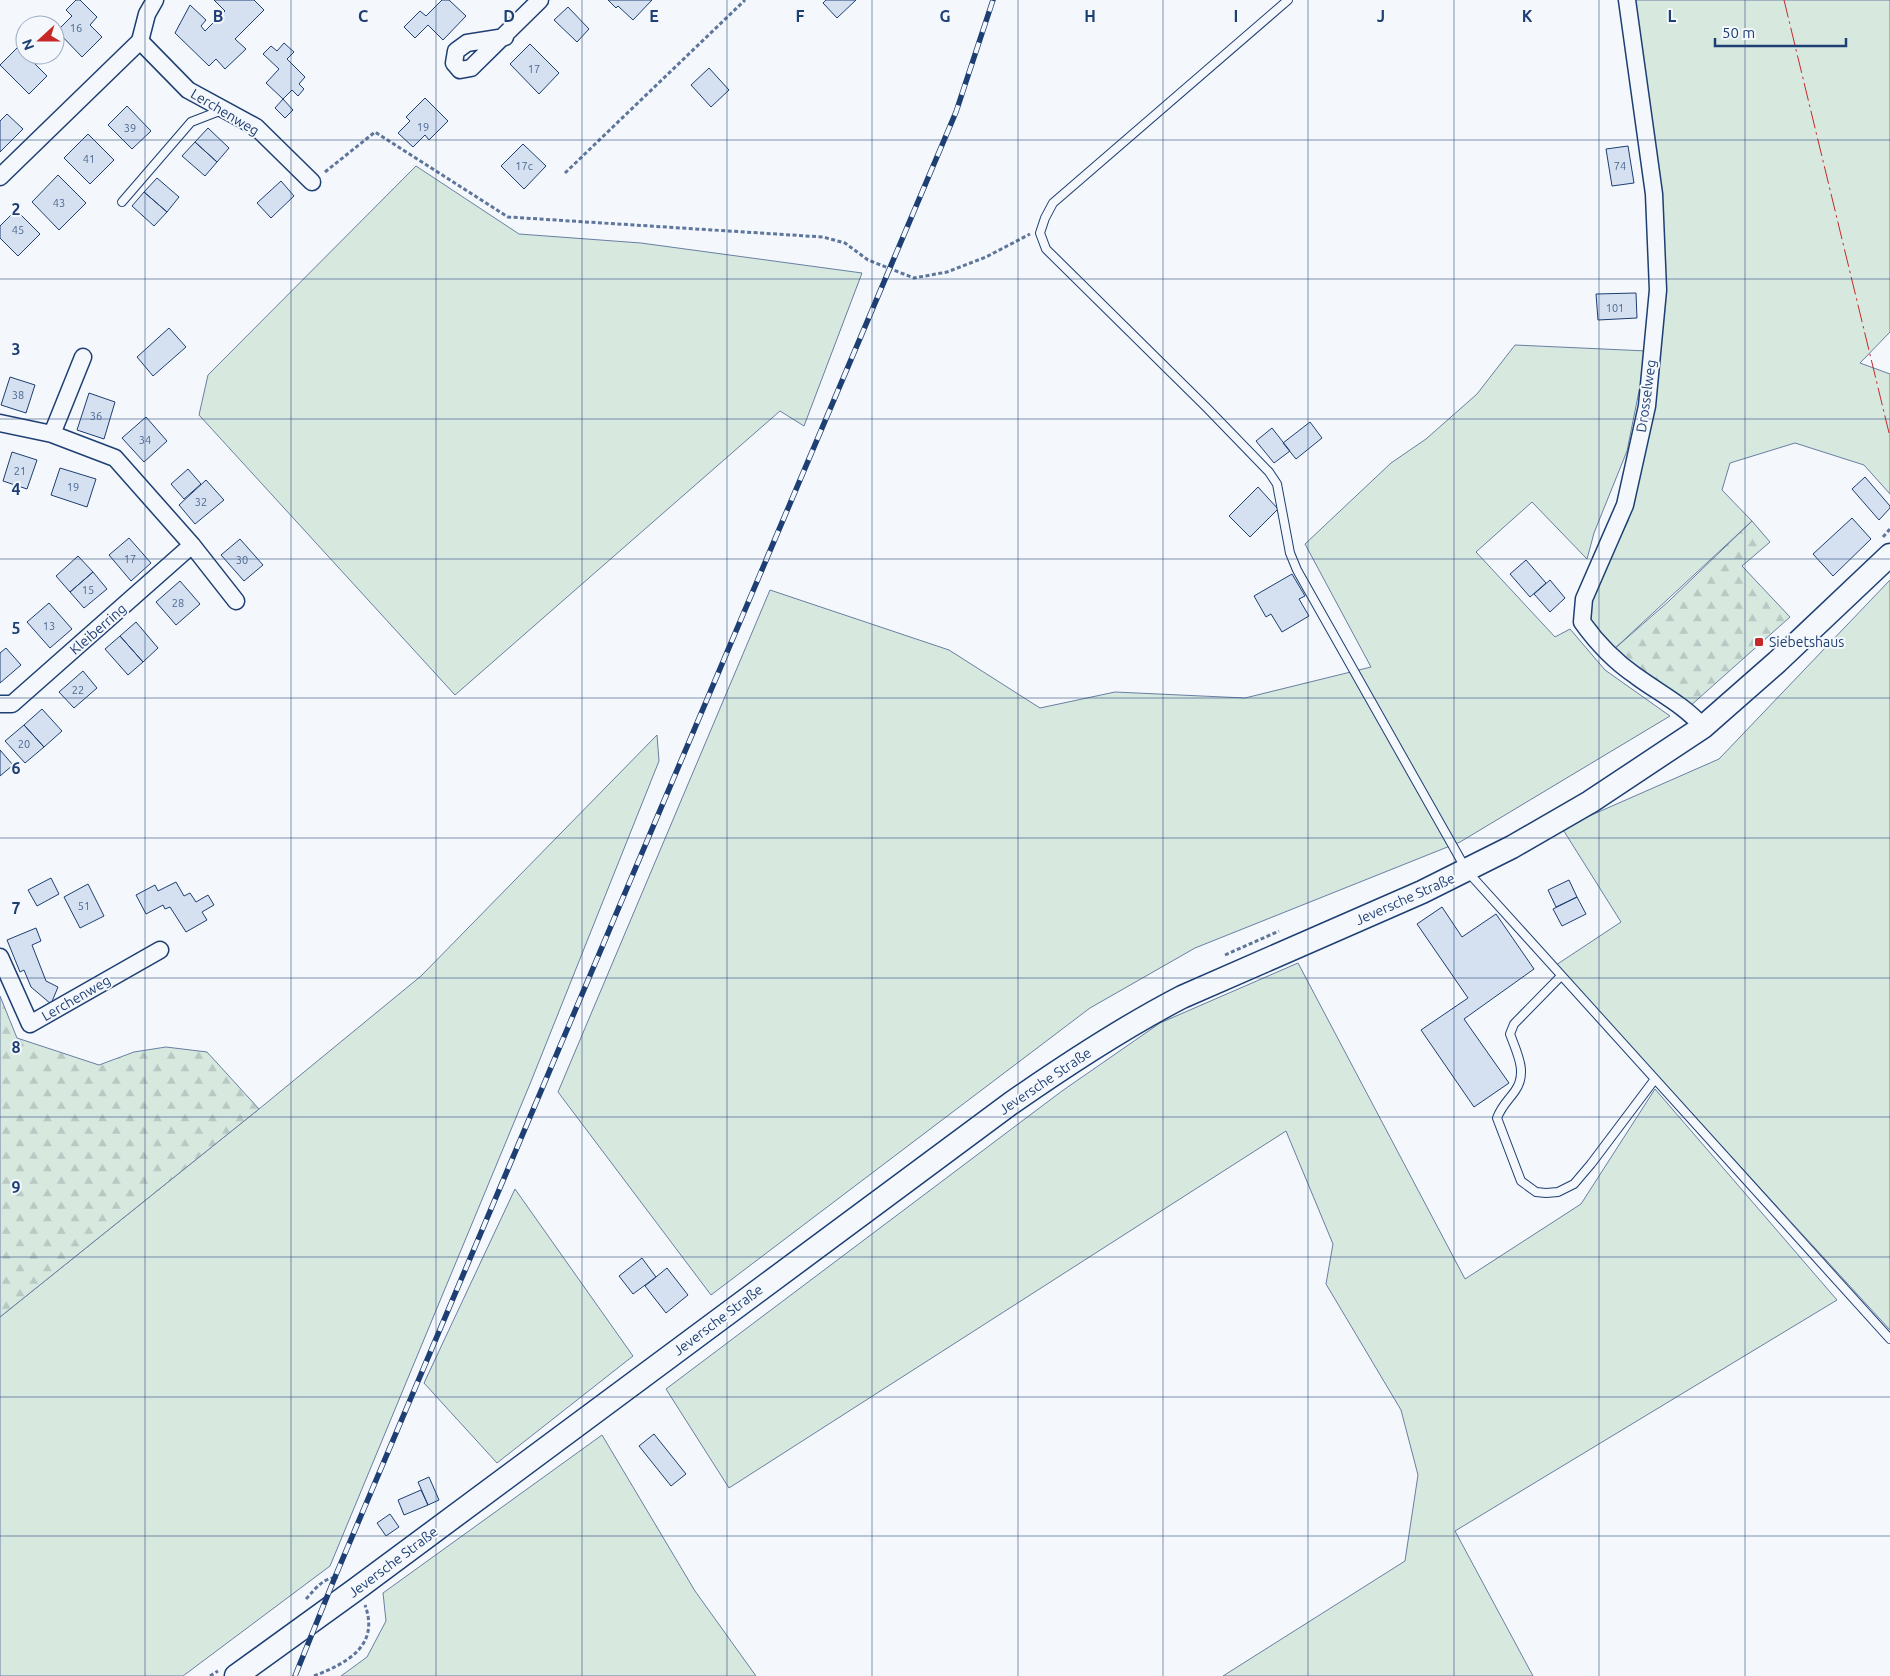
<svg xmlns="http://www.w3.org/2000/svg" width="1890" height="1676" viewBox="0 0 1890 1676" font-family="Ubuntu,sans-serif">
<defs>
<pattern id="forest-firs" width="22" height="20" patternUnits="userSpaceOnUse" patternTransform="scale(1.25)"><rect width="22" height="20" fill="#d7e8df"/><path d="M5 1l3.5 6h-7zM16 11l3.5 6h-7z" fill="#b8c8c3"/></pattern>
</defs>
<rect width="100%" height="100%" fill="#f4f7fb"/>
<path fill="#d7e8df" stroke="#687fa3" d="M 1633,0 L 1890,0 L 1890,332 L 1860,363 L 1890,374 L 1890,494 L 1864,465 L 1795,443 L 1730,463 L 1722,490 L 1752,521 L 1612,651 L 1589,620 L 1591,598 L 1628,521 L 1639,481 L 1655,407 L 1664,309 Z
M 416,166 L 519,234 L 641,243 L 862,273 L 804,426 L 780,411 L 455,695 L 199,415 L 208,375 Z
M 1515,345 L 1647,351 L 1627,451 L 1594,533 L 1587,559 L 1532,502 L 1476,552 L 1555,637 L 1570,629 L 1605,670 L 1670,716 L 1460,842 L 1195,948 L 1090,1008 L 711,1295 L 558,1092 L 770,590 L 949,650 L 1040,708 L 1115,692 L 1245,698 L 1371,667 L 1305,544 L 1391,463 L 1426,439 L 1477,394 Z
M 1890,580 L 1890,1330 L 1556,965 L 1621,922 L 1562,828 L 1719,759 Z
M 657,735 L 659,761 L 532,1079 L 330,1566 L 183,1676 L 0,1676 L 0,1317 L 259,1109 L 421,976 Z
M 1298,963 L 1465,1279 L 1581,1204 L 1655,1089 L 1837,1300 L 1455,1531 L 1533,1676 L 1223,1676 L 1405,1561 L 1418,1475 L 1401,1410 L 1326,1284 L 1333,1244 L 1286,1131 L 729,1488 L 666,1389 L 1062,1091 L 1160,1023 Z
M 515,1189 L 633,1356 L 497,1463 L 424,1383 Z
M 602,1435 L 695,1591 L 756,1676 L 341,1676 L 367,1657 L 386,1621 L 383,1593 Z"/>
<path fill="url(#forest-firs)" stroke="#687fa3" d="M 1752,521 L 1770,542 L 1742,566 L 1790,617 L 1689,707 L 1612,651 L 1669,601 Z
M 0,996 L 17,1038 L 99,1065 L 134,1052 L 166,1047 L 207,1052 L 259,1109 L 0,1317 Z"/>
<path fill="#d5e0f0" stroke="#1d3f73" d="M 76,0 L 80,0 L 97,17 L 90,25 L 102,37 L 82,57 L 57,31 L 72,16 L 66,10 Z
M 214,0 L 254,0 L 264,10 L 235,39 L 246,49 L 225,69 L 216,59 L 209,66 L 175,33 L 190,5 L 206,20 L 201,26 L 205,31 L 225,11 Z
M 442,0 L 449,0 L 466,16 L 443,40 L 428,25 L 415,38 L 404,27 L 420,11 L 426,16 Z
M 608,0 L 652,0 L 633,20 L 618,6 L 616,8 Z
M 826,0 L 856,0 L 837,18 L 823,3 Z
M 568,7 L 589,29 L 577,42 L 554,20 Z
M 25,40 L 25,55 L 35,55 L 31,60 L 47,76 L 29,94 L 0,65 Z
M 284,43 L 294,52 L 287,59 L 305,77 L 299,84 L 304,89 L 298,96 L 292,90 L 283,99 L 266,83 L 279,69 L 263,54 L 271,46 L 277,51 Z
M 530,44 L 559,73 L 539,94 L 510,64 Z
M 709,68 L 729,90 L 711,107 L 691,85 Z
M 425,98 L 448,121 L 429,140 L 425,135 L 413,147 L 398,133 L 410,121 L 406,117 Z
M 283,99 L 293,110 L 285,118 L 275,108 Z
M 127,106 L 151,131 L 132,149 L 108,125 Z
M 7,114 L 23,129 L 0,152 L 0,121 Z
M 208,128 L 229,148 L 217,162 L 195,142 Z
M 88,134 L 114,160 L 90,184 L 64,158 Z
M 195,142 L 217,162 L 205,176 L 182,156 Z
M 523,144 L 546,166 L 524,189 L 501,166 Z
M 1628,146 L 1634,183 L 1612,186 L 1606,149 Z
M 58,175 L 86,203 L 59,230 L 32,202 Z
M 157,178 L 179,197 L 167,212 L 144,192 Z
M 281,181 L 294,196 L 271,218 L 257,203 Z
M 144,192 L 167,212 L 154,226 L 132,206 Z
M 16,210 L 40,234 L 18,256 L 0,238 L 0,226 Z
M 1636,293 L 1637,318 L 1598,320 L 1596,294 Z
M 169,328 L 186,347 L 153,376 L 137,357 Z
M 10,377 L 35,385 L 26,413 L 1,405 Z
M 89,393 L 115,402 L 104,439 L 77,430 Z
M 146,417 L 167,441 L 144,462 L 122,438 Z
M 1310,422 L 1322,438 L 1296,459 L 1283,443 Z
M 1272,428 L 1290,451 L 1274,463 L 1256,441 Z
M 12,452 L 37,460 L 27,489 L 3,481 Z
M 60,468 L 96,479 L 87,507 L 51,495 Z
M 188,469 L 201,484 L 184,499 L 171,484 Z
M 1865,477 L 1890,506 L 1890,508 L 1879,520 L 1852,489 Z
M 206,480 L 224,500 L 195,524 L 179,505 Z
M 1258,487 L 1278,509 L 1250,537 L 1229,516 Z
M 1852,518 L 1871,539 L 1833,576 L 1813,554 Z
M 129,538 L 151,563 L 131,581 L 109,555 Z
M 240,539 L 263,565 L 244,581 L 221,555 Z
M 78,556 L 93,572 L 70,592 L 56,576 Z
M 1526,560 L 1546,583 L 1530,597 L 1510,574 Z
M 93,572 L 107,589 L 84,608 L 70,592 Z
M 1292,574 L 1305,596 L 1299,599 L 1309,616 L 1282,632 L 1271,614 L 1266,617 L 1254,596 Z
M 1550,580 L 1565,598 L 1550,612 L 1534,594 Z
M 180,581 L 200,604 L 176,625 L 156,602 Z
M 49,603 L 72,629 L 50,648 L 27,622 Z
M 136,622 L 158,648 L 143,662 L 120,636 Z
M 120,636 L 143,662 L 128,675 L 105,649 Z
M 6,648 L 21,665 L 0,683 L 0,653 Z
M 83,671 L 97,688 L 74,708 L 59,692 Z
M 42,709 L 62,731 L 44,747 L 24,725 Z
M 24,725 L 44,747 L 25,763 L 5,741 Z
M 0,750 L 13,765 L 0,776 Z
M 51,878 L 59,894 L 37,906 L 28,890 Z
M 1569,880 L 1577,897 L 1556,907 L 1548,890 Z
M 176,882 L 184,896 L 190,893 L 196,902 L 208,895 L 214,905 L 202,912 L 207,920 L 186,932 L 170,907 L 165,909 L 163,905 L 146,914 L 136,895 L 155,885 L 158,891 Z
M 88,884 L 104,916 L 80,928 L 64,897 Z
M 1577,897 L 1586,914 L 1562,926 L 1553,909 Z
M 1442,907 L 1462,937 L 1496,914 L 1534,969 L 1464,1019 L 1509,1083 L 1474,1107 L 1421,1030 L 1468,998 L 1417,924 Z
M 36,928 L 41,941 L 32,945 L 46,981 L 58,987 L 51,1004 L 31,987 L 24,970 L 20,972 L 7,940 Z
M 642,1258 L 656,1277 L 633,1294 L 619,1276 Z
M 667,1268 L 688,1295 L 666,1313 L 645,1286 Z
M 654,1434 L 686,1474 L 671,1486 L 639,1446 Z
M 429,1477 L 439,1500 L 428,1505 L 418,1482 Z
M 421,1490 L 428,1505 L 404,1515 L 398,1500 Z
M 390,1514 L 399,1527 L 386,1536 L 377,1523 Z"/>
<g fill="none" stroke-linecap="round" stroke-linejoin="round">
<g stroke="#1d3f73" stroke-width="10">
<path id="lane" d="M 1288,0 L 1053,203 L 1045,218 L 1040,233 L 1046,249 L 1206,407 L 1269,472 L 1277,484 L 1290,553 L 1297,570 L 1467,871 L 1890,1339
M 122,202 L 191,122 L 222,110
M 1561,976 L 1514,1024 L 1510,1034 C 1517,1053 1528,1073 1515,1091 C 1508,1101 1502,1105 1497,1118 L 1521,1181 L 1536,1192 L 1546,1193 L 1558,1192 L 1574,1184 L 1591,1164 L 1655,1079"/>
</g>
<g stroke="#1d3f73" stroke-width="19">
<path id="street" d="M 1627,0 L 1654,194 L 1658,290 L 1647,406 L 1625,505 L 1584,599 L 1582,622 C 1597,643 1614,661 1636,676 C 1659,693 1684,705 1703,727
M 505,37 L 467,43 L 456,51 L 454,63 L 460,70 L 471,68 L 540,0
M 140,41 L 188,90 L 256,127 L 312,182
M 0,177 L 140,41 L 147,14 L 155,0
M 0,423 L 52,434 L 115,458 L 192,545
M 52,434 L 83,357
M 0,704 L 12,704 L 192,545 L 236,601
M 0,957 L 30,1024 L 160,950"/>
</g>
<g stroke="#1d3f73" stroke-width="25">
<path id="secondary" d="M 236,1676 L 355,1590 L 1010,1104 C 1066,1065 1122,1028 1182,997 L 1422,892 L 1512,847 L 1590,802 L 1703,727 L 1777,662 L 1890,555"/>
</g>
<path stroke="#5e769c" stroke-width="3" stroke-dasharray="4 2.5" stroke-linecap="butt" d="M 325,172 L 375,132 L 508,217 L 823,237 L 845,243 L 868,260 L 914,278 L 947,272 L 986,257 L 1030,234
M 565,173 L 745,0
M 1883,537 L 1890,529
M 1225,955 L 1279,931
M 306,1599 C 316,1588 323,1578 338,1577
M 210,1676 L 218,1671
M 314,1676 C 347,1663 380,1646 365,1605"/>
<use href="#lane" stroke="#f4f7fb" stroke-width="8"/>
<use href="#street" stroke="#f4f7fb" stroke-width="16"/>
<use href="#secondary" stroke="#f4f7fb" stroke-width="22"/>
<g stroke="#1d3f73" stroke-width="5.5">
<path id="rail" d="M 295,1676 L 335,1577 L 956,112 L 993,0"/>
</g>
<use href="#rail" stroke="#f4f7fb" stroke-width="4" stroke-dasharray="11" stroke-linecap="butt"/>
<path stroke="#c62828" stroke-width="1" stroke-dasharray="18 4 2.5 4" stroke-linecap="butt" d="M 1784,0 L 1890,437"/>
</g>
<path fill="none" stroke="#1d3f73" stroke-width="1" stroke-opacity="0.55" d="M 145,0 L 145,1676M 291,0 L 291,1676M 436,0 L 436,1676M 582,0 L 582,1676M 727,0 L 727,1676M 872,0 L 872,1676M 1018,0 L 1018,1676M 1163,0 L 1163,1676M 1308,0 L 1308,1676M 1454,0 L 1454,1676M 1599,0 L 1599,1676M 1745,0 L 1745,1676M 0,140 L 1890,140M 0,279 L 1890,279M 0,419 L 1890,419M 0,559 L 1890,559M 0,698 L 1890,698M 0,838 L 1890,838M 0,978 L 1890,978M 0,1117 L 1890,1117M 0,1257 L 1890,1257M 0,1397 L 1890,1397M 0,1536 L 1890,1536"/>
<rect fill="#c62828" stroke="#f4f7fb" stroke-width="2" x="1754" y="637" width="10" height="10" rx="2.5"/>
<g text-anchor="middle" stroke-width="4" stroke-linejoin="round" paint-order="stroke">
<g font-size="11" fill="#4b6792">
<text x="76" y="32">16</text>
<text x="534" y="73">17</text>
<text x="423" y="131">19</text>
<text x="130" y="132">39</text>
<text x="89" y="163">41</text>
<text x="524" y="170">17c</text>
<text x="1620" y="170">74</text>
<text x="59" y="207">43</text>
<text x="18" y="234">45</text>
<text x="1615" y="312">101</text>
<text x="18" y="399">38</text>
<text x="96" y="420">36</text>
<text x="145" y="444">34</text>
<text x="20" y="475">21</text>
<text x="73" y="491">19</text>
<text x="201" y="506">32</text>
<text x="130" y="563">17</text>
<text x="242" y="564">30</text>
<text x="88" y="594">15</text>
<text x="178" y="607">28</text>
<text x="49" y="630">13</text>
<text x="78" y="694">22</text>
<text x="24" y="748">20</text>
<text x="84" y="910">51</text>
</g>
<g font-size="14" fill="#1d3f73" stroke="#f4f7fb">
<text transform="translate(225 112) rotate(31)" y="5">Lerchenweg</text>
<text transform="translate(1646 396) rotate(-82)" y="5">Drosselweg</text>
<text transform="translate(98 629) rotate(-41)" y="5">Kleiberring</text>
<text transform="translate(1405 899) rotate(-24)" y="5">Jeversche Straße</text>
<text transform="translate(76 998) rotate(-30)" y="5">Lerchenweg</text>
<text transform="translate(1045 1081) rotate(-34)" y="5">Jeversche Straße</text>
<text transform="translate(718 1320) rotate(-37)" y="5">Jeversche Straße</text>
<text transform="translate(393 1562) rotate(-37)" y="5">Jeversche Straße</text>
</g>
<g font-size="14" fill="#1d3f73" stroke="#f4f7fb" text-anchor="start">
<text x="1769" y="647">Siebetshaus</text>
</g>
</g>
<g font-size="16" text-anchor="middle" font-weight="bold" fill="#1d3f73" stroke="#f4f7fb" stroke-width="4" stroke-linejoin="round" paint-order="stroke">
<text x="218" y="22">B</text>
<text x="363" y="22">C</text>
<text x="509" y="22">D</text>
<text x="654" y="22">E</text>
<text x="800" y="22">F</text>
<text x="945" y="22">G</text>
<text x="1090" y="22">H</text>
<text x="1236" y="22">I</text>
<text x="1381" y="22">J</text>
<text x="1527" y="22">K</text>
<text x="1672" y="22">L</text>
<text x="16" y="215">2</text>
<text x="16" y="355">3</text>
<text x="16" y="495">4</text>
<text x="16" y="634">5</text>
<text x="16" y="774">6</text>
<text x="16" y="914">7</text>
<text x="16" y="1053">8</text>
<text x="16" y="1193">9</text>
</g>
<g transform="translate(40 40) rotate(249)"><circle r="24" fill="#f4f7fb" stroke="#9eadc5"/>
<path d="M0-4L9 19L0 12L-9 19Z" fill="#c62828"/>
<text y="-8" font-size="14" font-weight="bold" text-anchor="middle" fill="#1d3f73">N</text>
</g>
<path d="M1715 38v8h131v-8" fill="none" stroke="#1d3f73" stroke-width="2.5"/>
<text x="1722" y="38" font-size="15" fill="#1d3f73" stroke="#f4f7fb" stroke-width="4" paint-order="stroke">50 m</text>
</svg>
